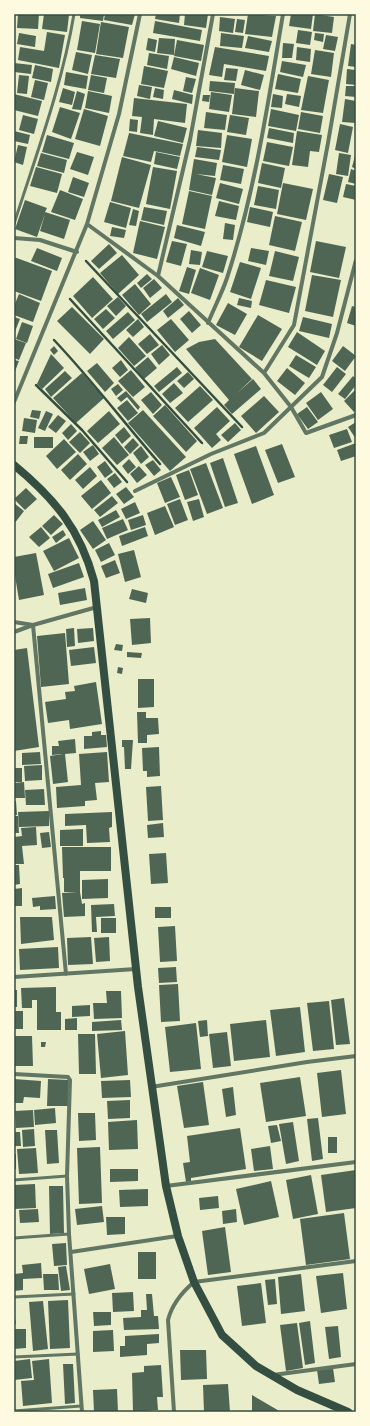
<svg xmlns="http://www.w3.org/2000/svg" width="370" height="1426" viewBox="0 0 370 1426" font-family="'Exo 2',sans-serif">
<rect width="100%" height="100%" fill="#e9edc9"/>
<path fill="#4f6655" d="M 18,14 L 39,14 L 38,29 L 17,28 Z
M 44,14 L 69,15 L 67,32 L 42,29 Z
M 80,14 L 104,14 L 103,21 L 80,18 Z
M 105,14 L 135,14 L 132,25 L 104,20 Z
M 156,14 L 180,14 L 179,23 L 155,19 Z
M 185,14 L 208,14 L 206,28 L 184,25 Z
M 248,14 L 276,16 L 272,37 L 245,34 Z
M 291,14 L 313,14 L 311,29 L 289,26 Z
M 315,14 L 334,17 L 332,33 L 313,31 Z
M 220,17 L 235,19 L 233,33 L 219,31 Z
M 237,19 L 245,20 L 243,33 L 235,32 Z
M 82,21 L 100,24 L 95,53 L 77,50 Z
M 155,21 L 202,30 L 200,41 L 153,33 Z
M 101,22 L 129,27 L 123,58 L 96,54 Z
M 298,30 L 312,32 L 310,45 L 296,43 Z
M 47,32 L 65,35 L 59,68 L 18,60 L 20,47 L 44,51 Z
M 19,33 L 36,36 L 35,47 L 17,44 Z
M 221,33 L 244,36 L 242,48 L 220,46 Z
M 315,33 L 324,34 L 323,42 L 314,40 Z
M 326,35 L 338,37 L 335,51 L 323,49 Z
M 248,36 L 272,41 L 269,52 L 245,48 Z
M 148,38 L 157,40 L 155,52 L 146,50 Z
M 159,38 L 175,39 L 174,55 L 157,53 Z
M 177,40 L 204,45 L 201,61 L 174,56 Z
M 283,43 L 294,44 L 292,58 L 282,58 Z
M 351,44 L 356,45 L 356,67 L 348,66 Z
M 215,47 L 269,56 L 266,71 L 224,64 L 222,77 L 209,75 Z
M 297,47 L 311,49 L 310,62 L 296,60 Z
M 315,50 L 334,53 L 331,77 L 311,74 Z
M 76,52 L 92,55 L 88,74 L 72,70 Z
M 149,53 L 169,56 L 167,69 L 147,65 Z
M 95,55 L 120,59 L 116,78 L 91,74 Z
M 174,57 L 199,63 L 196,76 L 171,69 Z
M 282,61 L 306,65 L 303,77 L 280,72 Z
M 14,63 L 32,65 L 31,74 L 14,72 Z
M 35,65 L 53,69 L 51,82 L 32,78 Z
M 144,66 L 168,71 L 164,88 L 141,84 Z
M 226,68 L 238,69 L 236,81 L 224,80 Z
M 347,69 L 356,70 L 356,85 L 346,84 Z
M 245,70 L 264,75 L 260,90 L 241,85 Z
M 66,72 L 88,76 L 86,89 L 64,85 Z
M 278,74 L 301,79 L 298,93 L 275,89 Z
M 19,75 L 29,76 L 27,94 L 17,93 Z
M 91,75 L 107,78 L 104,93 L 88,90 Z
M 308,76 L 329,80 L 323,113 L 301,110 Z
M 186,77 L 196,79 L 192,93 L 183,91 Z
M 35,80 L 48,83 L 44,100 L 31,97 Z
M 210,81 L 235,83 L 234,94 L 209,91 Z
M 139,85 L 152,87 L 150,99 L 137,96 Z
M 346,86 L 356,86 L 356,97 L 345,96 Z
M 63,88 L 75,92 L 72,105 L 59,102 Z
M 155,88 L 164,90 L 163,99 L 153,97 Z
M 235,88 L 259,91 L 256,117 L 232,114 Z
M 174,90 L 193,95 L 192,104 L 172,99 Z
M 77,91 L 85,94 L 81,110 L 72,109 Z
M 88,91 L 112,96 L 109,113 L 85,108 Z
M 211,92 L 232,95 L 229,112 L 209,109 Z
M 14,94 L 42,101 L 38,116 L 14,110 Z
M 273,94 L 283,96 L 282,108 L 271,107 Z
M 287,94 L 301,96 L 299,107 L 285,104 Z
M 203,95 L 210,95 L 209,102 L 202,101 Z
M 134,98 L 187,104 L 185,123 L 154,119 L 153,135 L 140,133 L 142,117 L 132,116 Z
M 345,99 L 356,101 L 356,123 L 342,122 Z
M 60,107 L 80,113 L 71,139 L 52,132 Z
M 84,109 L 108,116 L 100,146 L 75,139 Z
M 271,109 L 299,115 L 296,131 L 268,126 Z
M 206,112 L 227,115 L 225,130 L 204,128 Z
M 301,112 L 323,116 L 320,133 L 298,129 Z
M 23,115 L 38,119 L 34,134 L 19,130 Z
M 230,115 L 249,118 L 246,135 L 227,132 Z
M 130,119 L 138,120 L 137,132 L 129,131 Z
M 158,121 L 187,128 L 183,143 L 154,136 Z
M 340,124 L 353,127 L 348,153 L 335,150 Z
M 269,128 L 294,133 L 293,143 L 267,138 Z
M 198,130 L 222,133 L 221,148 L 196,146 Z
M 14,131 L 30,135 L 28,144 L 14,141 Z
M 297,131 L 322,135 L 319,152 L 310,151 L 308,167 L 292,165 Z
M 129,133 L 183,144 L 180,156 L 154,151 L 151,162 L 123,156 Z
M 47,135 L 74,143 L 69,159 L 42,152 Z
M 227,135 L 252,139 L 247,167 L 222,162 Z
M 267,142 L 293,147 L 289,166 L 263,161 Z
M 18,145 L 27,147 L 23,165 L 14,162 Z
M 197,147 L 221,150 L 219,160 L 195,157 Z
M 77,152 L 94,157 L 88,175 L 70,169 Z
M 156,152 L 180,157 L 177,169 L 154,164 Z
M 356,152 L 356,169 L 352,167 Z
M 41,153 L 67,160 L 64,173 L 37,166 Z
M 339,153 L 351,155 L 348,176 L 336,174 Z
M 122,157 L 151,165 L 139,208 L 111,201 Z
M 194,159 L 217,163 L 215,176 L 196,174 L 216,178 L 212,195 L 189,190 Z
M 262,163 L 285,168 L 281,188 L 258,183 Z
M 223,165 L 244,169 L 241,184 L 220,180 Z
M 36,167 L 62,174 L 57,193 L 30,186 Z
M 153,167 L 177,171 L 170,209 L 146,204 Z
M 351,169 L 356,171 L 356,184 L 348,182 Z
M 329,174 L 343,177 L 337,203 L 323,200 Z
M 73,177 L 89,183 L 84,197 L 68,192 Z
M 220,183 L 243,189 L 239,204 L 216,198 Z
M 283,183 L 313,189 L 306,220 L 277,214 Z
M 346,184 L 356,186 L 356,200 L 343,197 Z
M 258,186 L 279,190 L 276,209 L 254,205 Z
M 60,190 L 83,199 L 75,220 L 51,212 Z
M 189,191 L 212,196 L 205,229 L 182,224 Z
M 25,200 L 47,208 L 45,212 L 70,220 L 64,239 L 40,231 L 45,214 L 37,237 L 15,229 Z
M 219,201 L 239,206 L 236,220 L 215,216 Z
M 110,202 L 131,208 L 126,228 L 104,222 Z
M 144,207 L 167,211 L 164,225 L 141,220 Z
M 250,207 L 273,212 L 270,227 L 247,222 Z
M 133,209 L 139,211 L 136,226 L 129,225 Z
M 275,216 L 302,222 L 295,251 L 269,245 Z
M 140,221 L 165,227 L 157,259 L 133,253 Z
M 225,223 L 235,225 L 233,240 L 223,239 Z
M 177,225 L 205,232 L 201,246 L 174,238 Z
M 112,227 L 126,230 L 124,238 L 110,236 Z
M 172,241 L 187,244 L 181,266 L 166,262 Z
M 316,241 L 346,247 L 339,278 L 310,272 Z
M 109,244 L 117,253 L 99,269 L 91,261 Z
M 37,248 L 62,258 L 57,271 L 31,261 Z
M 251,248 L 269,251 L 266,265 L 248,261 Z
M 191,250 L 202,252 L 200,265 L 189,264 Z
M 207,251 L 228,256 L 223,273 L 202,267 Z
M 275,251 L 299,257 L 293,281 L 269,276 Z
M 122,255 L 139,275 L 118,294 L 100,273 Z
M 14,257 L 52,271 L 41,301 L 14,291 Z
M 240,262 L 261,268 L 251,299 L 230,292 Z
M 187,267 L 196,270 L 189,294 L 179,291 Z
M 200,268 L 219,275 L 210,300 L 191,293 Z
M 147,274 L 152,279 L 141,288 L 137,283 Z
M 312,275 L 341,280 L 333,317 L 305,311 Z
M 93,277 L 113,299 L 92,318 L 73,296 Z
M 154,279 L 162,288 L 150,298 L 143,288 Z
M 266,280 L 296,287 L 289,313 L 259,305 Z
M 135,284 L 151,304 L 139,315 L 122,295 Z
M 19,294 L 40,303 L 33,322 L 14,315 L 14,306 Z
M 166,294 L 172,302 L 147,322 L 141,314 Z
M 118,297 L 126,306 L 116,316 L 107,306 Z
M 178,298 L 184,305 L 168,318 L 163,311 Z
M 239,298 L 252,301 L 251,308 L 237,305 Z
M 228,303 L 247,314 L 235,335 L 216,325 Z
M 352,306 L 356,307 L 356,326 L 347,323 Z
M 72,307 L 104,339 L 90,354 L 57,321 Z
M 106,309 L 115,318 L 103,329 L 94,319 Z
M 189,311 L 201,325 L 192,333 L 180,319 Z
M 128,312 L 135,320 L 113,339 L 106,331 Z
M 258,315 L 282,329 L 262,361 L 239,347 Z
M 14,317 L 20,319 L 14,334 Z
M 303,317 L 332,324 L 329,338 L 299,331 Z
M 138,319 L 144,327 L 133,337 L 126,330 Z
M 171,319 L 189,340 L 175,352 L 157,330 Z
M 22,322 L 33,326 L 27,343 L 16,339 Z
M 297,332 L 325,351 L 317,365 L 288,347 Z
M 150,334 L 159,345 L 147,354 L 138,344 Z
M 129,337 L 146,356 L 134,366 L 118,348 Z
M 14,339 L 26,343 L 19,360 L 14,358 Z
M 215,339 L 252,379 L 236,394 L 253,379 L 261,389 L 232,414 L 224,405 L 229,400 L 186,349 L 199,342 Z
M 162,345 L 170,355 L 159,365 L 151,354 Z
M 54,346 L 58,351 L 54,355 L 50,350 Z
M 343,346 L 356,356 L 345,371 L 332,361 Z
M 51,354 L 64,368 L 42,389 L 37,384 Z
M 296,355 L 316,367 L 309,378 L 289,366 Z
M 148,357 L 157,368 L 144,379 L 135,368 Z
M 14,360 L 19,361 L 14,374 Z
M 121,360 L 128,370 L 120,377 L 112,368 Z
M 97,363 L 114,383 L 105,392 L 87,371 Z
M 177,367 L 182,373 L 159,392 L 154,386 Z
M 337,367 L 346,374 L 332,392 L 323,385 Z
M 287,368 L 305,383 L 295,395 L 277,381 Z
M 131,370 L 145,387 L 133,397 L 118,381 Z
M 65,371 L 72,378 L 51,397 L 45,389 Z
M 188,372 L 194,379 L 184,388 L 177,381 Z
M 82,373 L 104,398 L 76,423 L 53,398 Z
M 353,376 L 356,379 L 356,385 L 345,399 L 338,394 Z
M 174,383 L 183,393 L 170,403 L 162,394 Z
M 118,384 L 123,390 L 116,396 L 111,389 Z
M 200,386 L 213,400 L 188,422 L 175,408 Z
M 356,389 L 356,410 L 354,412 L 344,401 Z
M 126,391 L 140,407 L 138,410 L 127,397 L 121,402 L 117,398 Z
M 151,392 L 162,405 L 153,414 L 141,400 Z
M 321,392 L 333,409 L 318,420 L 306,403 Z
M 264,396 L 279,412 L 256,433 L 241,416 Z
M 127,400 L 138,413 L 128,421 L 117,408 Z
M 165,405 L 197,441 L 186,452 L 153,416 Z
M 217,407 L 230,421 L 216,434 L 221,440 L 212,448 L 194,428 Z
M 307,407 L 318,422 L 308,429 L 297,414 Z
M 32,410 L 41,411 L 39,419 L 30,417 Z
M 143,410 L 186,457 L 170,471 L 128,423 Z
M 46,411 L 53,414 L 45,431 L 38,428 Z
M 109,411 L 120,424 L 98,443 L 87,431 Z
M 58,415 L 66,421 L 56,433 L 48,427 Z
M 24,418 L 37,420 L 35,433 L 22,431 Z
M 356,422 L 356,439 L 348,427 Z
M 235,423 L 241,430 L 228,442 L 221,435 Z
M 71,424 L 77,431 L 68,440 L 62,433 Z
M 124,427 L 131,436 L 122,444 L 115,435 Z
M 347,429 L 352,442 L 334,448 L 329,435 Z
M 80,432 L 90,443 L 80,453 L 69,442 Z
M 20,436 L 28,436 L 27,444 L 19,444 Z
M 34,437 L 53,437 L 53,448 L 34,448 Z
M 114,437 L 129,455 L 117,465 L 102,448 Z
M 133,438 L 139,445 L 130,454 L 124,447 Z
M 64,439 L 76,452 L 57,469 L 46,456 Z
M 356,443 L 356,456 L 341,461 L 337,450 Z
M 282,444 L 295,477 L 278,483 L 265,450 Z
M 93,445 L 99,454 L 90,461 L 83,452 Z
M 141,446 L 149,457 L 141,464 L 133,453 Z
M 256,446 L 274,495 L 252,504 L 234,454 Z
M 78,454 L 87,464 L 70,480 L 61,470 Z
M 223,458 L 238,503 L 225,507 L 210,463 Z
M 129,459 L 136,467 L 128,474 L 122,466 Z
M 153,460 L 161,470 L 154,476 L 145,465 Z
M 105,461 L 113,472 L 105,478 L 97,467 Z
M 206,463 L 223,508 L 207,514 L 190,469 Z
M 139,466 L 147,475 L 137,483 L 130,474 Z
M 90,467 L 97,476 L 83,489 L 75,480 Z
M 189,470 L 198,495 L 185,500 L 176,475 Z
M 115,473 L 122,482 L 114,488 L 107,479 Z
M 171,477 L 180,497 L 165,503 L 157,483 Z
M 101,480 L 111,493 L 92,509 L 81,496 Z
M 126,487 L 134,497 L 124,504 L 116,494 Z
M 26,488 L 37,499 L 25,510 L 14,499 Z
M 112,496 L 118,503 L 100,517 L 94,510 Z
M 180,499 L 188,520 L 175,525 L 167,504 Z
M 199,499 L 204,517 L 193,521 L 187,502 Z
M 135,502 L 140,513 L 126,519 L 121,509 Z
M 14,503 L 24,511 L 14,524 Z
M 165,506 L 174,527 L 155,535 L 147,513 Z
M 116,510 L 120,517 L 102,527 L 98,520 Z
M 54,515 L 63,524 L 51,535 L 42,526 Z
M 143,515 L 146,525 L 131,530 L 128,520 Z
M 123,519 L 128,530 L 107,539 L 102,528 Z
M 93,521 L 106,540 L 93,549 L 80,530 Z
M 41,527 L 50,538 L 39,547 L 29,537 Z
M 145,527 L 148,536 L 122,546 L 119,536 Z
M 63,530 L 66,535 L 56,543 L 52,537 Z
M 69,538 L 79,558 L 54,571 L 43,551 Z
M 109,543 L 115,555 L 101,562 L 95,550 Z
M 134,550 L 141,577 L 125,582 L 118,554 Z
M 36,553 L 44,595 L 19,600 L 14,570 L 14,557 Z
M 115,560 L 120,573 L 106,578 L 101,566 Z
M 79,563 L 84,577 L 53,588 L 48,574 Z
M 85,588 L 87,600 L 60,605 L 58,593 Z
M 132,589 L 148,593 L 146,603 L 129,599 Z
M 150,618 L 151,643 L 132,645 L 130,619 Z
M 74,628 L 75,646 L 67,647 L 66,629 Z
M 93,628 L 94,641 L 78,643 L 77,629 Z
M 65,633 L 69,684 L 41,687 L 37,636 Z
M 116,644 L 123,645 L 122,651 L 114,650 Z
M 94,647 L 96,663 L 71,666 L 69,650 Z
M 27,648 L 39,747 L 14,751 L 14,650 Z
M 127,652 L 142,653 L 141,658 L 127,657 Z
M 118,667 L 123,668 L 122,674 L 117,673 Z
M 138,679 L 154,679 L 154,707 L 138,708 Z
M 96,682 L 102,724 L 70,729 L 69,720 L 48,723 L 45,702 L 66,699 L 65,692 L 75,691 L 74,686 Z
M 137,712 L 146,712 L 146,718 L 158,718 L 159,734 L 147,735 L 147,743 L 138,743 Z
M 101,731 L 101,735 L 106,735 L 107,747 L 84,749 L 84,736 L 92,736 L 92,732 Z
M 75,739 L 76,753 L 65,754 L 68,782 L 53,784 L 50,756 L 63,754 L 52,755 L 52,746 L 59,746 L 58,741 Z
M 122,740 L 133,740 L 131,769 L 125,769 L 124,747 L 122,747 Z
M 159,747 L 160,776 L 147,777 L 147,771 L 143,771 L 142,748 Z
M 40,752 L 41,764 L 22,765 L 22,753 Z
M 107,752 L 109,782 L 95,783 L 97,800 L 85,801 L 85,806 L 57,808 L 56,787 L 81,785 L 79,754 Z
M 42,765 L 42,780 L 25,781 L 24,766 Z
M 14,768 L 22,768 L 22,782 L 14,782 Z
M 24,782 L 25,798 L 14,798 L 14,783 Z
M 161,786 L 163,820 L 148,821 L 146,787 Z
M 44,789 L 45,805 L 26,805 L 25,790 Z
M 14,801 L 16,801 L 17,815 L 14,815 Z
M 49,811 L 49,826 L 19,827 L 18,812 Z
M 112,812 L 112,827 L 109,828 L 110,842 L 87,843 L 86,825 L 65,826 L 65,814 Z
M 14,816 L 18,816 L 19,833 L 14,833 Z
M 163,823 L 164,837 L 148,838 L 147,825 Z
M 36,827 L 37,845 L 22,846 L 24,864 L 14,864 L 14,837 L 22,836 L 21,828 Z
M 83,829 L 83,846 L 60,846 L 60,830 Z
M 49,832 L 51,847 L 42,848 L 40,833 Z
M 62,847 L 111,847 L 111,871 L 80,871 L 80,892 L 82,904 L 85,903 L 85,916 L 64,917 L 62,893 L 77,892 L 64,892 L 64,878 L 69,878 L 63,878 Z
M 166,853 L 168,883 L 151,884 L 149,854 Z
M 14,865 L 19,865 L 20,884 L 14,885 Z
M 108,879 L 108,898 L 82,899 L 82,880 Z
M 22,888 L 22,906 L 14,906 L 14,889 Z
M 55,896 L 56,909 L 40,910 L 40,906 L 33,907 L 32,898 Z
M 114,904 L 115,916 L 96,917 L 97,932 L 92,932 L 91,905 Z
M 155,907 L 171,907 L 171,918 L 155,918 Z
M 20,917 L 52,917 L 54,940 L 21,944 Z
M 101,918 L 116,918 L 116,933 L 101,933 Z
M 175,926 L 177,961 L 160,962 L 158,927 Z
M 91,937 L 93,964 L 68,965 L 67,938 Z
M 109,937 L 110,961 L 96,962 L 94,938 Z
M 58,947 L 59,968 L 20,970 L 19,949 Z
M 176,967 L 177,982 L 159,983 L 158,968 Z
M 178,984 L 180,1021 L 161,1022 L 159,985 Z
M 56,987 L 56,1012 L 61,1012 L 61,1030 L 37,1030 L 37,1000 L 32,1000 L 32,1008 L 22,1008 L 21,988 Z
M 14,990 L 17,990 L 17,1007 L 14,1007 Z
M 106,991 L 121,991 L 122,1018 L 94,1019 L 93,1003 L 107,1003 Z
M 344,998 L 350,1044 L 336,1045 L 331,1000 Z
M 329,1001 L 334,1049 L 313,1051 L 307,1003 Z
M 90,1005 L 90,1016 L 72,1017 L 72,1006 Z
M 300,1007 L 305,1052 L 276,1056 L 270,1010 Z
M 14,1011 L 23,1011 L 23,1029 L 14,1029 Z
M 77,1018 L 77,1030 L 65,1030 L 65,1019 Z
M 121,1020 L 122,1030 L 92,1031 L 92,1022 Z
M 207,1020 L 208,1036 L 200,1037 L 198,1021 Z
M 266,1020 L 270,1057 L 234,1061 L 230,1024 Z
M 196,1023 L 201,1069 L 170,1072 L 165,1027 Z
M 125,1031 L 128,1075 L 101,1078 L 97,1034 Z
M 227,1032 L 231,1066 L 213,1068 L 209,1034 Z
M 78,1034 L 95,1034 L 96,1074 L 79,1074 Z
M 14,1036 L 32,1036 L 33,1066 L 14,1066 Z
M 41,1042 L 46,1042 L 45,1047 L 41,1047 Z
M 341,1070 L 346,1114 L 322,1117 L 317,1073 Z
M 300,1077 L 306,1116 L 266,1122 L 260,1083 Z
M 14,1079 L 41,1081 L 40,1098 L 24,1097 L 23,1103 L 14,1103 Z
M 48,1079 L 69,1080 L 68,1106 L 47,1106 Z
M 130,1080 L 131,1097 L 102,1098 L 101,1081 Z
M 203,1082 L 209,1125 L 184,1128 L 177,1086 Z
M 233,1087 L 236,1115 L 226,1117 L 222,1089 Z
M 130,1100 L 130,1118 L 108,1119 L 107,1101 Z
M 55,1108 L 56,1123 L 35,1125 L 34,1110 Z
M 33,1110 L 34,1127 L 16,1128 L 15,1111 Z
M 78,1113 L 95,1113 L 96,1140 L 79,1141 Z
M 318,1118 L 323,1159 L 312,1161 L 307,1119 Z
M 137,1120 L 138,1149 L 109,1150 L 108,1122 Z
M 293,1122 L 299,1161 L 286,1164 L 279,1124 Z
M 277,1125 L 281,1141 L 271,1143 L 268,1126 Z
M 240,1128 L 246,1169 L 191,1178 L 191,1181 L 186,1182 L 183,1163 L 190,1162 L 187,1136 Z
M 34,1129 L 35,1146 L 23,1147 L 22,1130 Z
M 45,1130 L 57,1130 L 59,1163 L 47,1164 Z
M 14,1132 L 20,1132 L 21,1146 L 14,1146 Z
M 328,1137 L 337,1137 L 337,1153 L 328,1153 Z
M 270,1146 L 273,1169 L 254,1171 L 251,1149 Z
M 100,1147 L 102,1203 L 79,1204 L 77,1148 Z
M 36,1148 L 38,1173 L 19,1174 L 17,1149 Z
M 14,1154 L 16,1154 L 16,1169 L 14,1169 Z
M 110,1169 L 138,1169 L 138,1181 L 110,1182 Z
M 356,1170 L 356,1208 L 326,1212 L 321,1175 Z
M 311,1175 L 318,1214 L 293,1219 L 286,1180 Z
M 271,1181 L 279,1217 L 244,1225 L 236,1189 Z
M 35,1184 L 36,1208 L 14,1209 L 14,1185 Z
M 49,1186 L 63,1186 L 64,1233 L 50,1234 Z
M 148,1189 L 148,1206 L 120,1207 L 119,1190 Z
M 218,1196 L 219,1208 L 200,1210 L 199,1198 Z
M 102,1206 L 104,1222 L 77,1225 L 75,1209 Z
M 38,1209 L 39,1222 L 20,1223 L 19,1210 Z
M 236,1209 L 237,1222 L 223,1224 L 222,1211 Z
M 344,1213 L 350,1259 L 306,1265 L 300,1219 Z
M 106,1217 L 125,1217 L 125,1234 L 107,1235 Z
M 225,1227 L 231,1272 L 208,1275 L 202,1231 Z
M 66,1243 L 67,1265 L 54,1266 L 52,1244 Z
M 138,1252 L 156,1252 L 156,1279 L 138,1279 Z
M 41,1263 L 42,1278 L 23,1279 L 23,1290 L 14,1291 L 14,1274 L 23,1273 L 22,1265 Z
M 110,1264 L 115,1289 L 89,1294 L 84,1269 Z
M 66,1266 L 70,1290 L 61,1291 L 58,1267 Z
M 343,1273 L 347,1309 L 321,1313 L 316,1276 Z
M 43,1274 L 58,1274 L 59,1290 L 44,1290 Z
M 301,1274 L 305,1311 L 281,1314 L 278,1277 Z
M 275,1279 L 277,1304 L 268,1305 L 265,1280 Z
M 261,1283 L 266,1323 L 242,1326 L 237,1286 Z
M 133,1292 L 134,1311 L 113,1312 L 112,1293 Z
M 146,1294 L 152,1294 L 154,1316 L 158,1316 L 159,1329 L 124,1330 L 123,1318 L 141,1317 L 141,1310 L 147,1310 Z
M 68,1300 L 70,1348 L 50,1349 L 48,1301 Z
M 43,1301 L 48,1349 L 33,1351 L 29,1302 Z
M 14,1312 L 16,1324 L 14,1324 Z
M 93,1312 L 111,1312 L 111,1325 L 94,1326 Z
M 310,1321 L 315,1363 L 305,1365 L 299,1323 Z
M 297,1323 L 303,1368 L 286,1371 L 280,1325 Z
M 338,1326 L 341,1357 L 329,1359 L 325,1327 Z
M 14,1329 L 26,1329 L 26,1348 L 14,1349 Z
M 113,1330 L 114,1351 L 93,1352 L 93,1331 Z
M 159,1334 L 159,1343 L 147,1344 L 147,1355 L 120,1357 L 120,1346 L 125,1346 L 125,1336 Z
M 180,1350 L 206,1350 L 207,1379 L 181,1380 Z
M 30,1359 L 32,1378 L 14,1380 L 14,1361 Z
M 49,1359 L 52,1403 L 23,1406 L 21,1381 L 34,1380 L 32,1361 Z
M 63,1364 L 73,1364 L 75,1403 L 65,1404 Z
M 161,1365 L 163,1397 L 157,1397 L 158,1410 L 133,1412 L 132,1373 L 144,1372 L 144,1366 Z
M 333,1368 L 335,1382 L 319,1384 L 317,1370 Z
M 228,1384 L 230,1412 L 204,1412 L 203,1385 Z
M 117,1389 L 118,1412 L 94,1412 L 93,1390 Z
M 252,1395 L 281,1412 L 252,1412 Z"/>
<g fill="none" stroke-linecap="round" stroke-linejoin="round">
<path stroke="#344e41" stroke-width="2.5" d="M 86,261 L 242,427
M 70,299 L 202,443
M 54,340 C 92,380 124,423 160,464
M 36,385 L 82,430 L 127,482"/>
<path stroke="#617663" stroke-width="3" d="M 14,224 C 36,155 62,86 74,14
M 14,1180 L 67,1176
M 14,1238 L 69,1234
M 14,1297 L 74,1294
M 14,1357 L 78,1354
M 14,1411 L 81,1406"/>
<path stroke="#617663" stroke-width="4" d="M 87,224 L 158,276 L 264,373 L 291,407 L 306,433 L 356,415
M 14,238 L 40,240 L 77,252
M 158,276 L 190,140 L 213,14
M 208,323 C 214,308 222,293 227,278 C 255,192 268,103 283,14
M 264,373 L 294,325 L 328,143 L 350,14
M 14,402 L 87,224 L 119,114 L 140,14
M 135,491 L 211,454 L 264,433 L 322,377 L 337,333 L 356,260
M 14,622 L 33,625 L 97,607
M 14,632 L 33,625 L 66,974
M 14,977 L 136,969
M 14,1074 L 68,1077 L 70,1080 L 67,1176 L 69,1234 L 82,1412
M 151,1087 L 307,1062 L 356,1056
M 166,1186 L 356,1162
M 71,1252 L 177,1236
M 273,1375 L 356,1364
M 174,1412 L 168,1320 C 172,1304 181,1293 194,1282 L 356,1261"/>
<path stroke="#344e41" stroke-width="8" d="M 14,465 C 55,499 80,529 94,581 L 138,987 L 166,1186 L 178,1236 L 194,1282 L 222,1335 L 256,1366 L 297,1390 L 348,1412"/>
</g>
<rect width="370" height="1426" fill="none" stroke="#fefae0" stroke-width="30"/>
<rect x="15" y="15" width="340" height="1396" fill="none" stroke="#344e41" stroke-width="1.5"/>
</svg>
